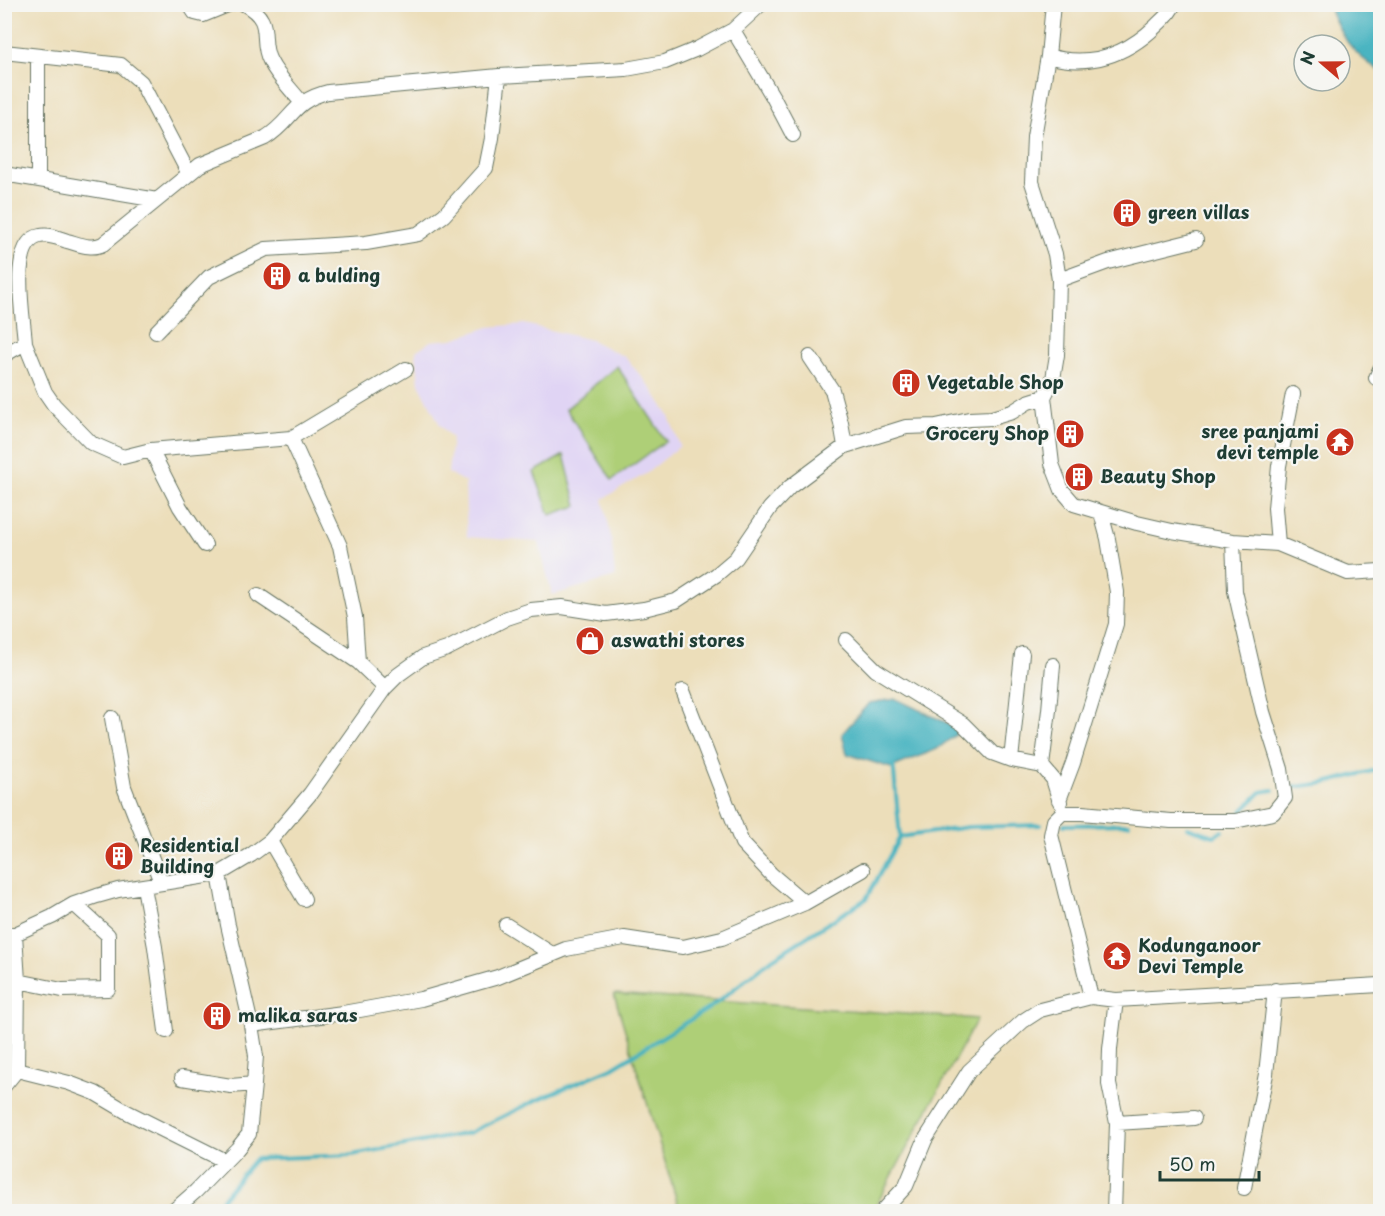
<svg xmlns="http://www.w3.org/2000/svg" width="1385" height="1216" viewBox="0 0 1385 1216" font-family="'Playpen Sans',sans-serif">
<rect width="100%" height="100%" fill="#f6f6f2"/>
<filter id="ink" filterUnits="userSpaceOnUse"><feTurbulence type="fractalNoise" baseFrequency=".0167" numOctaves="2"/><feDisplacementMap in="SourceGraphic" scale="12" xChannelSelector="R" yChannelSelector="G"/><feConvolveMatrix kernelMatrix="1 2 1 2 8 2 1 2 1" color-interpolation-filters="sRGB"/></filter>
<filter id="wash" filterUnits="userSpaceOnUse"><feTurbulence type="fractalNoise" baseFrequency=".008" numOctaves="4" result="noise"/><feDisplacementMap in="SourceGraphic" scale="24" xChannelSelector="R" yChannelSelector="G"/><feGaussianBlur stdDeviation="1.35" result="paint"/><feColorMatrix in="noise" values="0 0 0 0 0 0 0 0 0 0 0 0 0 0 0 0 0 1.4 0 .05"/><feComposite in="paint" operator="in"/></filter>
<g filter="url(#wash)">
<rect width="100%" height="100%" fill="#ecdeba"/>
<path fill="#e0d4f4" d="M 524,324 L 591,340 L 625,357 L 651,388 L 669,416 L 680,446 L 647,473 L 603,499 L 611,537 L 615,577 L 552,595 L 539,542 L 467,537 L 465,482 L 448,473 L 452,438 L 440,425 L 419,383 L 416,351 L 431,341 L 453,339 L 489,327 Z"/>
<path fill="#aecf77" stroke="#668656" stroke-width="1.5" d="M 617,366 L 666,441 L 612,480 L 566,409 Z
M 564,455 L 577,506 L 550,515 L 534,472 Z
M 614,994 L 977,1019 L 873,1211 L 680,1211 Z"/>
<path fill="#44b2c0" stroke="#32787a" stroke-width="1.5" d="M 1328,5 L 1373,5 L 1380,12 L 1380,71 C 1351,53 1341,36 1328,5 Z
M 896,699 L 962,730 L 937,749 L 891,768 L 847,754 L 842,734 L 869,703 Z"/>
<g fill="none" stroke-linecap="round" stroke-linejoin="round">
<path stroke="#44b2c0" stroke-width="4" d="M 1295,787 L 1325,783 L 1380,769
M 1242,811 L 1261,792 L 1273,790
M 1064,825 L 1129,824
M 1187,827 L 1214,836 L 1223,831
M 900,837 L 968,827 L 1041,825
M 211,1212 L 255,1159 L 352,1155 L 469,1133 L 539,1099 L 612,1068 L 711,1007 L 772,959 L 866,899 L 900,837 L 893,762"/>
</g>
</g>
<g filter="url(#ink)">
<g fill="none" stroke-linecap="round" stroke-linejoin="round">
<g stroke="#677563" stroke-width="16">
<path id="minor" d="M 189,4 L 195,13 L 203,15 L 230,4
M 244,4 C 276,22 258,38 270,61 C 277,76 291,89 301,102
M 1053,4 L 1048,56 L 1034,137 L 1032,182 L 1055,254 L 1059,280 L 1057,355 L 1053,379 L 1044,397 L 1052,464 L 1062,490 L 1074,504 L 1137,523 L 1172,531 L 1233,541 L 1278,544 L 1348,573 L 1380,571
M 733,30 L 773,97 L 793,135
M 4,52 L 121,65 L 141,82 L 189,174
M 38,56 L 38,180
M 1048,56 C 1089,68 1126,55 1156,26 C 1163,19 1170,14 1174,4
M 4,174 L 157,200
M 1059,280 L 1108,262 L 1196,240
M 156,332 L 209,277 L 266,249 L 366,243 L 418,234 L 444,215 L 486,168 L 492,138 L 499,76
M 25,343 L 45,392 L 54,405 L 91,443 L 123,457 L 151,450 L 291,438
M 4,355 L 25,343 C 24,319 8,242 40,236 C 49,234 58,238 67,241 C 79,244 91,250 103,244 L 200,165 L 265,138 C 293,121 291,101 328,92 L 499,76 L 626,69 L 665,62 L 697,49 L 733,30 L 761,4
M 810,357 L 832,390 L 841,423 L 845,446
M 1376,378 L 1380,369
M 151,450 L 180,507 L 205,545
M 1278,544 L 1275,508 L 1279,466 L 1293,394
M 258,595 L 358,662 L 385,688
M 846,640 L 876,670 L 963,724 L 992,753 L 1011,760 L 1042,766
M 358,662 L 355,617 L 340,546 L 291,438 L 406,369
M 1053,665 L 1049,710 L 1042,766 L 1053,779 L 1060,802
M 683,691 L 742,843 L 771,874 L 805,903
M 112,718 L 124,787 L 161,882
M 1011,760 L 1022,654
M 1059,800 L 1073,763 L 1116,624 L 1117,592 L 1108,539 L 1101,513
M 270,841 L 304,899
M 144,887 L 155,947 L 166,1031
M 506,925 L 552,954
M 4,934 L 15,934 L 52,917 L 74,904 L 97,896 L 118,890 L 219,874 L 251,855 L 270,841 L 310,794 L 385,688 L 398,675 L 423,657 L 447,649 L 507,618 L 531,610 L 562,607 L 606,614 L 644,609 L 676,601 L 716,575 L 736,558 L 770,508 L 790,487 L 845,446 L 906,427 L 936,426 L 969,419 L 992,418 L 1012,412 L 1028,402 L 1044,397
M 18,981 L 62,990 L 108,989 L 108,935 L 74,904
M 1091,997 L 1051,835 L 1054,821 L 1062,813 L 1082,813 L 1171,821 L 1235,821 L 1273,813 L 1285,798 L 1281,769 L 1263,712 L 1235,591 L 1233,541
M 251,1025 L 343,1013 L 421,999 L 498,977 L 566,949 L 624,938 L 683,947 L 722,938 L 805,903 L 863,870
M 17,1070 L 69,1083 L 95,1093 L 127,1112 L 225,1161
M 182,1078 L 231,1086 L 254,1084 L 256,1056 L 251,1025 L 228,925 L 219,874
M 4,1086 L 17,1070 L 18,981 L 15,934
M 1117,1123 L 1194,1118
M 1244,1188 L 1266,1074 L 1275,990
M 172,1212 L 196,1191 L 237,1149 L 249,1134 L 254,1084
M 882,1212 L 906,1186 L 925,1140 L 969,1071 L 1023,1021 L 1040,1010 L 1091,997 L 1116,1000 L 1380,985
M 1114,1212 L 1117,1123 L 1109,1084 L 1110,1049 L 1116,1000"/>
</g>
<use href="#minor" stroke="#fff" stroke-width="14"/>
</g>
</g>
<defs>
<g id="building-disc" transform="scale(1.5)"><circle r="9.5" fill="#c8321e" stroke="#f6f6f2"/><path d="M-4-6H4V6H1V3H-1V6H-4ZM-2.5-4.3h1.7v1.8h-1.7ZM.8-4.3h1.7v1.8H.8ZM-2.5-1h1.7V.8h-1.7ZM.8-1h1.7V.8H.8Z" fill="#fff"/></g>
<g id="temple-disc" transform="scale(1.5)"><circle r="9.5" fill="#c8321e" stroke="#f6f6f2"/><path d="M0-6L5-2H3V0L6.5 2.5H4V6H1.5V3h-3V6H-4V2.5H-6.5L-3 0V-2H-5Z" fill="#fff"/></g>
<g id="shop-disc" transform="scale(1.5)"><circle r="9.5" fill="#c8321e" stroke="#f6f6f2"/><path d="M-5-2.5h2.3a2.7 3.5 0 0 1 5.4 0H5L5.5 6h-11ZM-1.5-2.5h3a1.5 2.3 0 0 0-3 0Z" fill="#fff"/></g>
</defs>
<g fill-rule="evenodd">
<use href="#building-disc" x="1127" y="213"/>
<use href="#building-disc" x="277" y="276"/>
<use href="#building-disc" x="906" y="383"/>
<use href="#building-disc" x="1070" y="434"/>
<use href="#temple-disc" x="1340" y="442"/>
<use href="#building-disc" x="1079" y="477"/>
<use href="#shop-disc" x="590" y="641"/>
<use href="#building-disc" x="119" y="856"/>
<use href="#temple-disc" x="1117" y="956"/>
<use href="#building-disc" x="217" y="1016"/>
</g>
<g text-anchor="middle" stroke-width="4.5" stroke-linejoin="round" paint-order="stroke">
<g font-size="18" font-weight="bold" fill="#1f3d34" stroke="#f6f6f2" text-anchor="start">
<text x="1148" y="219">green villas</text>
<text x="298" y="282">a bulding</text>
<text x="927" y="389">Vegetable Shop</text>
<text x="1319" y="438" text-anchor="end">sree panjami<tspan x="1319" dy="21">devi temple</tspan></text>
<text x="1049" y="440" text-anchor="end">Grocery Shop</text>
<text x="1100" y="483">Beauty Shop</text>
<text x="611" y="647">aswathi stores</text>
<text x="140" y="852">Residential<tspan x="140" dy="21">Building</tspan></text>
<text x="1138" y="952">Kodunganoor<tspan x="1138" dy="21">Devi Temple</tspan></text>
<text x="238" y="1022">malika saras</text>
</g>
</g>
<rect width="1385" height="1216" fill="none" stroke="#f6f6f2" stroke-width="24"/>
<g transform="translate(1322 63) rotate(290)"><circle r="28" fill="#f6f6f2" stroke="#a0aca6" stroke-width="1.5"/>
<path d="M0-4.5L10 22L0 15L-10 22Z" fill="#c8321e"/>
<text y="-9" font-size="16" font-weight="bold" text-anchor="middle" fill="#1f3d34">N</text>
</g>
<path d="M1160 1171v9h99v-9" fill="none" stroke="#1f3d34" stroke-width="3"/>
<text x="1169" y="1171" font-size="18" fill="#1f3d34" stroke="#f6f6f2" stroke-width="4.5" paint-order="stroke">50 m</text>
</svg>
